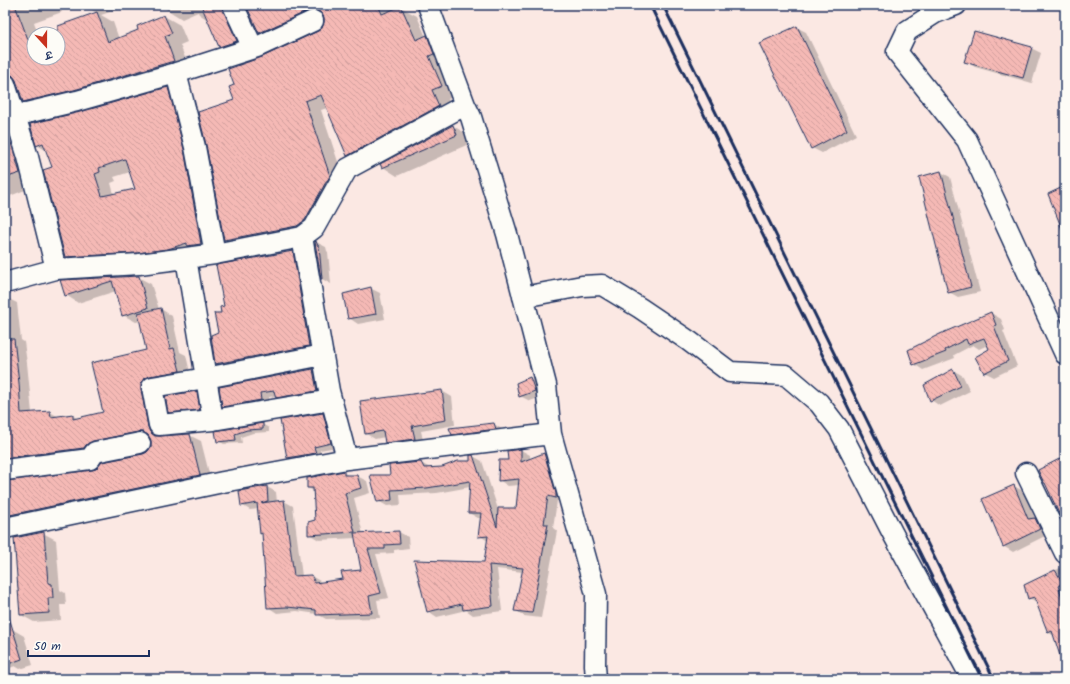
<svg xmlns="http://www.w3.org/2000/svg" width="1070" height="684" viewBox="0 0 1070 684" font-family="Kalam,'Playpen Sans Deva',sans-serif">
<defs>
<pattern id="building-back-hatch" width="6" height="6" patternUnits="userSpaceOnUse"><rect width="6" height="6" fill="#f5b9b5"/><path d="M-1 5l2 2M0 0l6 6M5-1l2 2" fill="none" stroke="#d19f9e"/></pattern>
</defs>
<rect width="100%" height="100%" fill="#fbe8e3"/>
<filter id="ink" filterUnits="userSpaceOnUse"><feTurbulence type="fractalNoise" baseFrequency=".025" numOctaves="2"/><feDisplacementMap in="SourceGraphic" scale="8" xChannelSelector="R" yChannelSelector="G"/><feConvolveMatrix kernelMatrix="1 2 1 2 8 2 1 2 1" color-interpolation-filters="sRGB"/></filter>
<g filter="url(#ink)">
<path fill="#0003" fill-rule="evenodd" d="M 5,5 L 59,5 L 62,12 L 34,22 L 38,34 L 34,34 L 34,58 L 58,58 L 58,34 L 51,34 L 97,13 L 92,10 L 90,5 L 118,5 L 119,9 L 101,15 L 113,22 L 119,39 L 140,30 L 164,16 L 180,25 L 187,42 L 180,45 L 190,70 L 40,111 L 24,101 L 18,82 L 13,85 L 10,131 L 5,133 Z
M 164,5 L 243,5 L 253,50 L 236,56 L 219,47 L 208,20 L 199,14 L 198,12 L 182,19 L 166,9 Z
M 247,5 L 390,5 L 392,10 L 400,7 L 417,16 L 426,37 L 427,36 L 443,46 L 457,95 L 448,99 L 455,115 L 364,165 L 348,155 L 327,108 L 321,110 L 346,186 L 321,229 L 241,249 L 225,240 L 207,145 L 235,101 L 236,85 L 262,58 L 318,32 L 323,28 L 325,19 L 276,42 L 260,33 Z
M 796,27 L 806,32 L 856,135 L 822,153 L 812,148 Z
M 1031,48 L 1041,53 L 1032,83 L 975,67 L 965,61 Z
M 168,88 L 184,98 L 217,253 L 82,266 L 66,256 L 54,168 L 47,151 L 37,145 L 80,113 ZM 130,172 L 136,189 L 114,194 L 111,183 L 116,181 L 114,177 Z
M 453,126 L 467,134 L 471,143 L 397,176 L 383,167 Z
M 11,144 L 27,153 L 36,182 L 24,186 L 25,190 L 5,198 L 5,146 Z
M 941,172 L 950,177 L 980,292 L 958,297 L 949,292 Z
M 316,242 L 326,247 L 327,251 L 328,252 L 331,284 L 322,279 Z
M 293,252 L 303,258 L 319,352 L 227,370 L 216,364 L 212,336 L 219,333 L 222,314 L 225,307 Z
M 138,277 L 151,284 L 159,309 L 161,309 L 172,316 L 180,352 L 186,355 L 191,377 L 161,382 L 159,434 L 160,437 L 189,435 L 201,441 L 211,481 L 5,534 L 5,479 L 6,482 L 92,471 L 143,455 L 148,453 L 152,447 L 152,440 L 150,438 L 104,447 L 5,475 L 5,297 L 17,303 L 21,340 L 24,342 L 27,363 L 32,413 L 50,412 L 59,417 L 72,415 L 78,419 L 104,413 L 148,351 L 141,321 L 136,322 L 123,315 L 116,291 L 78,303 L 66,295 L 61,281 Z
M 370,288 L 380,293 L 385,319 L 358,324 L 349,318 Z
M 991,313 L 1001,319 L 1005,330 L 1003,331 L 1017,366 L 994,377 L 984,372 L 990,350 L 988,345 L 979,349 L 973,345 L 954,355 L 955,358 L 923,370 L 914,364 Z
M 313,370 L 322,375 L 326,395 L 285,402 L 276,396 L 269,397 L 269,405 L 232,411 L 223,406 L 220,388 Z
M 953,370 L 963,376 L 970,391 L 940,406 L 931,400 Z
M 530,378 L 540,384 L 544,396 L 530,401 L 520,396 Z
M 442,391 L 452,397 L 455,425 L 421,431 L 424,444 L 396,448 L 386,442 L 385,437 L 375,439 L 366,434 Z
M 196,392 L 206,398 L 209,415 L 179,417 L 169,412 Z
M 323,414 L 329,418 L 337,447 L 320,450 L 322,456 L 295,461 L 288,458 Z
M 262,424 L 269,428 L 269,432 L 253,433 L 241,437 L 242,443 L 224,444 L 218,441 L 216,432 Z
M 494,424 L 503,430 L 462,439 L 452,434 Z
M 521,450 L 530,455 L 530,460 L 544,454 L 553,460 L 564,502 L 557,501 L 553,528 L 557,531 L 541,618 L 524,616 L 515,610 L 523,572 L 497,569 L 502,611 L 473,615 L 466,610 L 437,617 L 428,611 L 485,563 L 488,541 L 480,536 L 482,518 L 478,518 L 469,513 L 470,487 L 437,493 L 400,495 L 401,505 L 387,506 L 378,501 L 391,476 L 421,463 L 430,468 L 442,468 L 471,462 L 473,456 L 482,461 L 498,509 L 517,509 L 519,485 L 508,486 L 499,480 L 509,461 L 508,452 Z
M 343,472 L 349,476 L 357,476 L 367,481 L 370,493 L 354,498 L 363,534 L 399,532 L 408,537 L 409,548 L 394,550 L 394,553 L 376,554 L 389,598 L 377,600 L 380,618 L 326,619 L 317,614 L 297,611 L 277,613 L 268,607 L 263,534 L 261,533 L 259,509 L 250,510 L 241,505 L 267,487 L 276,492 L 277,502 L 284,501 L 293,506 L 302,576 L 311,576 L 320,581 L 321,583 L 345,580 L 362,571 L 356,538 L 319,540 L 309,534 L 316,521 L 314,491 L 308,488 Z
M 1014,486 L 1023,491 L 1035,519 L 1044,524 L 1049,534 L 1013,552 L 1003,546 Z
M 43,533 L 56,540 L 60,590 L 65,593 L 66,605 L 60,605 L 61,620 L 34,622 L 21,615 Z
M 1060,568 L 1065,571 L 1065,663 L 1063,662 L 1055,636 L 1049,633 L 1037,602 L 1029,598 L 1026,585 Z
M 12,629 L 24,636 L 33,665 L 20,669 L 15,666 L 5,670 L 5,632 Z
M 119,674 L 128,679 L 105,679 L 105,678 Z"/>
<path fill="url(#building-back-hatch)" stroke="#1b2f5e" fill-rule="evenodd" d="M 5,5 L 15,5 L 29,42 L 34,40 L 34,58 L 58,58 L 58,34 L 49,34 L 58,30 L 58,26 L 97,12 L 108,42 L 138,30 L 137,26 L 164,15 L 172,33 L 165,36 L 174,61 L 74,90 L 23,102 L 16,80 L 12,75 L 8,73 L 5,73 Z
M 201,5 L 222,5 L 223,10 L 237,41 L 219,47 Z
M 246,5 L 378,5 L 382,14 L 401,6 L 416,40 L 427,35 L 434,54 L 429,56 L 442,86 L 432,90 L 439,106 L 347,156 L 321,95 L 305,101 L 330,176 L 327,181 L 326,181 L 326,182 L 305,220 L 297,226 L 224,240 L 206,145 L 198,112 L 234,100 L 229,87 L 234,85 L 228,69 L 262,57 L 318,31 L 322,28 L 324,22 L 324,17 L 320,12 L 314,10 L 308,11 L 259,33 Z
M 797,26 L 847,130 L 811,149 L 759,43 Z
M 974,31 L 1032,47 L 1023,78 L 964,62 Z
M 168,87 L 184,149 L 201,244 L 187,246 L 187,243 L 168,249 L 138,253 L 65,257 L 43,170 L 52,167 L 43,143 L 36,146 L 30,124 L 80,112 ZM 125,159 L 135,189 L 102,196 L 95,174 L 100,172 L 99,168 Z
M 453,125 L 457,135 L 382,168 L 380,164 Z
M 5,134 L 7,134 L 10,143 L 11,143 L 20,173 L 5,178 Z
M 941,171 L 971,287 L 948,293 L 919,177 Z
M 1065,186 L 1065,234 L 1064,234 L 1048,194 Z
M 316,241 L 318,246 L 319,246 L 322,279 L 321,279 L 315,242 Z
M 293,251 L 309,346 L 215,364 L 211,335 L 218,332 L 214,313 L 221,313 L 220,307 L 224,306 L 216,265 Z
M 139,276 L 148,308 L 122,316 L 112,281 L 65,296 L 60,280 Z
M 371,287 L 376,314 L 348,319 L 343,294 Z
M 161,308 L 170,349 L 174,348 L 180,371 L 150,376 L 144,378 L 141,383 L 141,389 L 148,427 L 150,432 L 155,436 L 160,436 L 190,434 L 200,475 L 5,516 L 5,481 L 92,470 L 96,469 L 102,462 L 143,454 L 147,452 L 151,447 L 151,441 L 148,435 L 143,432 L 138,432 L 93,441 L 86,445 L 84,448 L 5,458 L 5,339 L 14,339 L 19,383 L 21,413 L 50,411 L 51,417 L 73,414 L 73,419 L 103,412 L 91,363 L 146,350 L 138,313 Z
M 991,312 L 996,325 L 994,326 L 1008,361 L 984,373 L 975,357 L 989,349 L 984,338 L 968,344 L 966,339 L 945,350 L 946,352 L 913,365 L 908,350 L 940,334 Z
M 313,369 L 317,391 L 276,398 L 274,391 L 260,393 L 261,400 L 222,407 L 219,387 Z
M 953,369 L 961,386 L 930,401 L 924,385 Z
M 530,377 L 535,391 L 519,397 L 516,383 Z
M 442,390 L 446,420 L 412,426 L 415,439 L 385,443 L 383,431 L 365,434 L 360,401 Z
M 197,391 L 200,410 L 168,413 L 165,396 Z
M 323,413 L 331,443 L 314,447 L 316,453 L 287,458 L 280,420 Z
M 263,423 L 263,429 L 247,430 L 235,434 L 236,440 L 217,442 L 215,431 Z
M 494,423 L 496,429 L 452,435 L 449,428 Z
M 521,449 L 521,462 L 544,453 L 556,493 L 556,498 L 548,496 L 544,524 L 548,524 L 532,613 L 514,611 L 523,568 L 489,565 L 493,606 L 463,610 L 462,604 L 427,612 L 414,560 L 484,562 L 488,536 L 478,537 L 481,513 L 468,513 L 470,481 L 427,488 L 391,490 L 392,500 L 377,502 L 370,475 L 390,475 L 389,465 L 421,462 L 424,468 L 442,467 L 458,461 L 470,461 L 470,455 L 473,455 L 497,527 L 498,508 L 516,508 L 519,479 L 498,481 L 499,460 L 508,460 L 507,451 Z
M 1065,456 L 1065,519 L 1062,520 L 1045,483 L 1044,483 L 1038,470 Z
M 344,471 L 344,475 L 357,475 L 361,488 L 345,493 L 355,532 L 308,535 L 308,522 L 315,520 L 313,488 L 307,488 L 307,478 Z
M 1014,485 L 1028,519 L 1035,518 L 1040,529 L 1003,547 L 989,513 L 988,513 L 982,499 Z
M 267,486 L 268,501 L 261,503 L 284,500 L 294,576 L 311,575 L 315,583 L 343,579 L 341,572 L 361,570 L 354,533 L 399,531 L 400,544 L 385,545 L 385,549 L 368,549 L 381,593 L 369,596 L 372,613 L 316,615 L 316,610 L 287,607 L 267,608 L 262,533 L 260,534 L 257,503 L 241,506 L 239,491 Z
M 44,532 L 48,583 L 52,584 L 53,598 L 48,598 L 49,613 L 20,615 L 14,538 Z
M 1055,570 L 1063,583 L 1058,586 L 1065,605 L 1065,662 L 1062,662 L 1052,631 L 1048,633 L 1034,597 L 1028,599 L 1024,585 Z
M 5,614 L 8,614 L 22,659 L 8,664 L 5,654 Z"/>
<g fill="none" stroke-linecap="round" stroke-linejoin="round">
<g stroke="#1b2f5e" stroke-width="23">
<path id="minor" d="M 233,5 L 253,48
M 428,5 L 465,105 L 471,117 L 507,234 L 546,385 L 551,434 L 596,594 L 595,665 L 596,679
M 956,5 L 935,13 L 907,31 L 897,52 L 967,140 L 1065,354
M 176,73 L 195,147 L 215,254
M 5,84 L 28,157 L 56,269 L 5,283
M 5,118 L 77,101 L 176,73 L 257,47 L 313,21
M 302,237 L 329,391 L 347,459
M 186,258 L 213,420
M 56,269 L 139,264 L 186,258 L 215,254 L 302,237 L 314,228 L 347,169 L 465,105
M 523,297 L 582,286 L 602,285 L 640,308 L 689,341 L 730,372 L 786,375 L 819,403 L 839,429 L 893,534 L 972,679
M 323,355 L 206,378 L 152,387 L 159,425 L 213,420 L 331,400
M 5,470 L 90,459 L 95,452 L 140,443
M 1026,473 L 1065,553
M 5,528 L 223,482 L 347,459 L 551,434"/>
</g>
<use href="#minor" stroke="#fdfcf7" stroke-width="20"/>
<path stroke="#1b2f5e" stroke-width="3" d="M 650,5 L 982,679
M 663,5 L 994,679"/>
</g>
</g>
<rect width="1070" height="684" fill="none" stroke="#fdfcf7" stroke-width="20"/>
<rect x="10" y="10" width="1050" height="664" fill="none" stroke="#1b2f5e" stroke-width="1.5" filter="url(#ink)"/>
<g transform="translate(46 46) rotate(159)"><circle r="19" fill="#fdfcf7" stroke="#a3aaba"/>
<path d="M0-3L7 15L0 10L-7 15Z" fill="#c8321e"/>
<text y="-6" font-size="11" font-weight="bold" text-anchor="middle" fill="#1b2f5e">उ</text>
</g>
<path d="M28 650v6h121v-6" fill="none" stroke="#1b2f5e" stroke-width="2"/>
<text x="34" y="650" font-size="12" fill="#1b2f5e" stroke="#fdfcf7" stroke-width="3" paint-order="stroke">50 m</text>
</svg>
